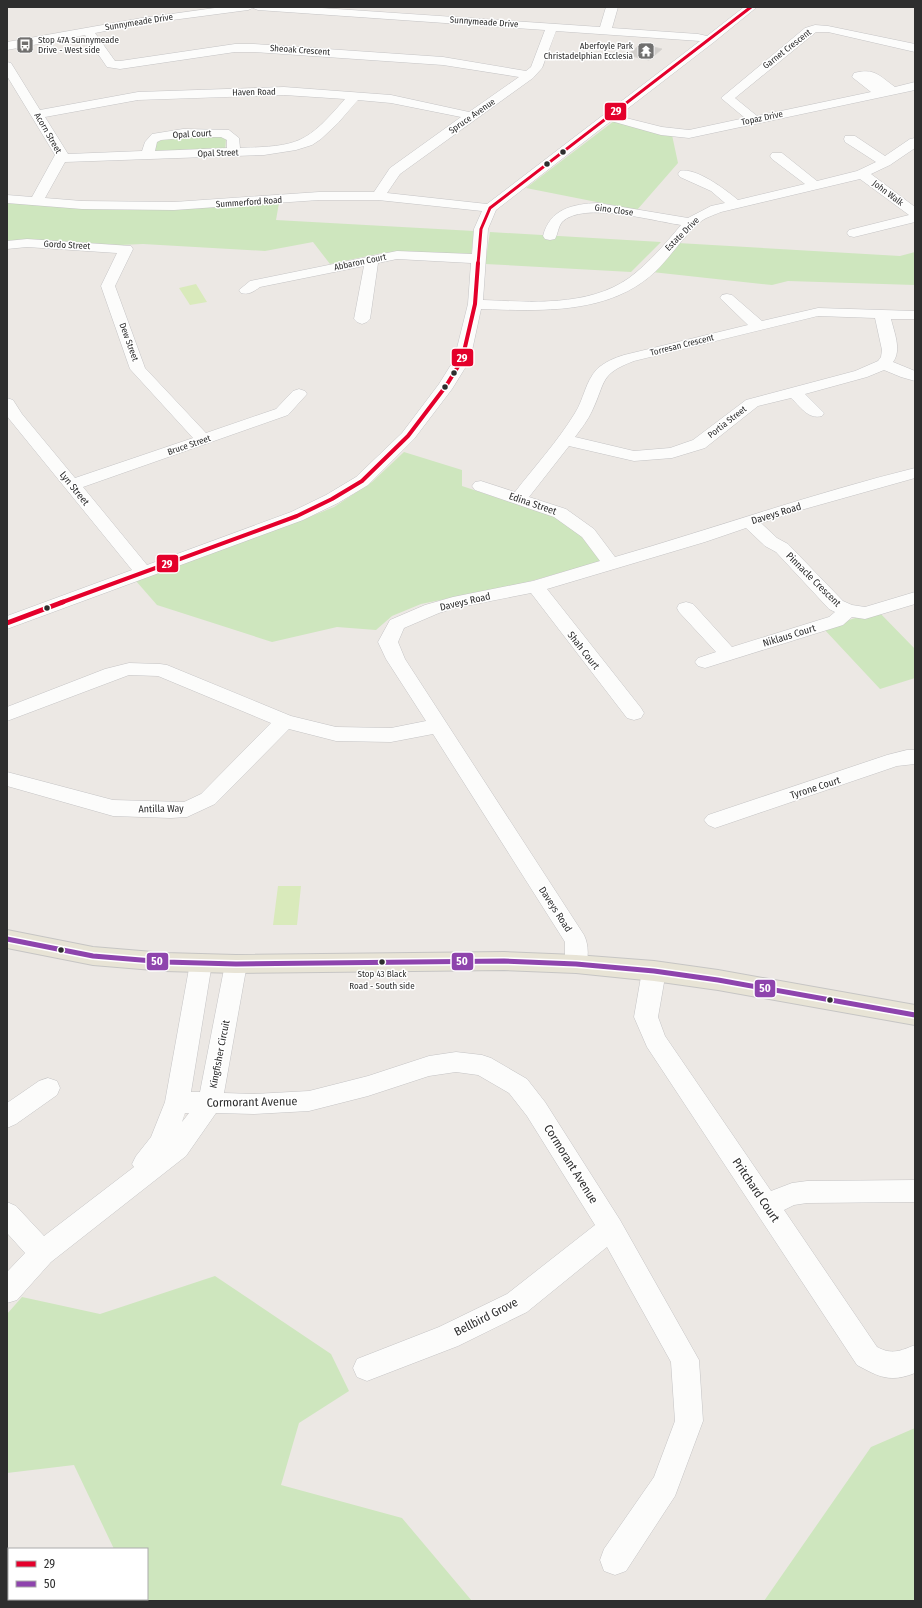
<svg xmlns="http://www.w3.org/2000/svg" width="922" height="1608" viewBox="0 0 922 1608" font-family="'Fira Sans Condensed',sans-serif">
<rect width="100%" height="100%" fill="#ece8e4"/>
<path fill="#cee6be" d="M 614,121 L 672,135 L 678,163 L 637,210 L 526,188 Z
M 223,136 L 226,139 L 225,151 L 154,153 L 156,142 L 166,137 Z
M 7,202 L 171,208 L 279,203 L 276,220 L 474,231 L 471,256 L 399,252 L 382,253 L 330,264 L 313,242 L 265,251 L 143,244 L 120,245 L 22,241 L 7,242 Z
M 490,232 L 661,242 L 631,272 L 485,264 Z
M 678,243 L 900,256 L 915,252 L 915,285 L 788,281 L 772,285 L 652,272 Z
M 404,452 L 462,470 L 462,486 L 561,519 L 579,534 L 602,561 L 524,583 L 421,604 L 392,616 L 376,630 L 337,627 L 272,642 L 157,605 L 136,581 L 302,520 L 334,507 L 372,482 Z
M 878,611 L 915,649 L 915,678 L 880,689 L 823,628 Z
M 215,1276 L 331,1354 L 349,1391 L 299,1423 L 281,1485 L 402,1518 L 472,1601 L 140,1601 L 139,1599 L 147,1599 L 147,1549 L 114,1549 L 74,1465 L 7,1473 L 7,1314 L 22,1297 L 100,1314 Z
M 915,1428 L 915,1601 L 764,1601 L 871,1447 Z"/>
<path fill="#d9eabb" d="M 196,284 L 207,302 L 190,305 L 179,288 Z
M 278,886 L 301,886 L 297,925 L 273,925 Z"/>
<path fill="#d1cecb" stroke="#d7d4d0" d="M 641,44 L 662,49 L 649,60 L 627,55 Z"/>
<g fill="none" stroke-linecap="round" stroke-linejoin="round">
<g stroke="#c5c4c5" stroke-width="1">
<path id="minor" d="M 222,7 L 307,7 L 600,27 L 606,7 L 618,7 L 612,28 L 698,34 L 707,36 L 744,7 L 757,7 L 714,42 L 618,116 L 662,127 L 689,130 L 745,118 L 721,98 L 805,28 L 815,25 L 828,26 L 915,44 L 915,52 L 828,32 L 816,32 L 735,98 L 757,116 L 871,92 L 852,77 L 854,73 C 875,68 878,75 895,87 L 915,82 L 915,90 L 689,138 L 661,135 L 611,121 L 496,210 L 488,229 L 483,300 C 530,302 588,307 629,278 C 649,263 665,244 681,225 C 653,221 583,201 562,222 C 558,227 558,234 555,239 L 550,240 L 545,239 L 543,236 C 550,209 572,204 598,203 L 688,218 L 711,206 L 725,203 L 711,191 L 680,177 L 678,174 L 680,171 C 696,167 726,190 738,200 L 805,184 L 772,159 L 770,156 L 772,153 L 782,153 L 817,181 L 857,171 L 876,162 L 845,142 L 844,139 L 845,136 L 855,136 L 885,156 L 910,139 L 915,138 L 915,148 L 890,165 L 871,174 L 915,207 L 915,222 L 854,237 L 849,236 L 847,233 L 849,230 L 909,215 L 860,179 L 721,212 C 714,215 704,218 699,223 C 683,237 671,256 656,271 C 610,315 541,311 481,309 L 470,360 L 452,389 L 414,439 L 368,485 L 338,503 L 303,520 L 7,629 L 7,616 L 132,570 L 10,420 L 7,416 L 7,398 L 13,400 L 22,414 L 75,478 L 193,438 L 130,369 L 101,286 L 117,253 L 27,247 L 7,249 L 7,241 L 27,239 L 131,246 L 133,249 L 115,286 L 145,368 L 206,433 L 276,409 L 293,391 L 299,389 L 305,391 L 307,394 L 288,415 L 83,487 L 147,565 L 291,512 L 326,495 L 356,477 L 402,433 L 439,384 L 454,360 L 468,304 L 471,263 L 397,259 L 378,263 L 370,319 L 367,322 L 362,324 L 357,322 L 354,319 L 364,266 L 260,287 C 253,292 249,295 241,293 L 239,290 L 250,281 L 255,280 L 397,251 L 472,254 L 474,229 L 482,211 L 378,200 L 319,200 L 174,210 L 82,209 L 7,203 L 7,195 L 32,197 L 55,155 L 7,76 L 7,62 L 11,63 L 40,110 L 138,92 L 284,87 L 391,95 L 469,112 L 519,77 L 443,65 L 254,52 L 235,52 L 120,69 L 107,67 L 85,35 L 7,50 L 7,42 L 142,18 ZM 253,8 L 258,10 L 545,30 L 531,67 L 526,71 L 443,57 L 254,44 L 235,44 L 120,61 L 115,61 L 95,33 L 142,24 L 248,10 ZM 556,31 L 700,41 L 487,204 L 387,193 L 400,174 L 533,78 L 542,68 ZM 284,95 L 345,99 C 306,144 299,146 240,148 L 239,138 L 229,130 L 183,129 L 152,134 L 145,142 L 142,151 L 68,154 L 45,117 L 138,100 ZM 358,100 L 391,103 L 461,117 L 390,168 L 374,192 L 319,192 L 174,202 L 82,201 L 45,198 L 65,162 L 264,155 L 296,150 L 312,145 L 321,139 L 338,123 ZM 193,137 L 221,137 L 227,140 L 227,148 L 155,151 L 157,142 L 161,140 Z
M 727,294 L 732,295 L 762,321 L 818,308 L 915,311 L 915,319 L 891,319 C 894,332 902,350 893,362 L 915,371 L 915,381 L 901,377 L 884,370 L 867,377 L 805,394 L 824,413 L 822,416 C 808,420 800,406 791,398 L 758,406 L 705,448 L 672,458 L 634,461 L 569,446 L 529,497 L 566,509 L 594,529 L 615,557 C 715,528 814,493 915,468 L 915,478 L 801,510 L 761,523 L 777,538 L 788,544 L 843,601 L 852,605 L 865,607 L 915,592 L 915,604 L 865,619 L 852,617 L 843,625 L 705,668 L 698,666 L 695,662 L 698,658 L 716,652 L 679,612 L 677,608 L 679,604 L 686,602 L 693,604 L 732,647 L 829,617 L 835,612 L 829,609 L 776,552 L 765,546 L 746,528 L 705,542 L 547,589 L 641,708 L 644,713 L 641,718 L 634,720 L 627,718 L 531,593 L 455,608 L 439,613 L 404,628 L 398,642 L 405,659 L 584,935 C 589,945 589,960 584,970 L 576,973 L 568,970 L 565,964 L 565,942 L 433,734 L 391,742 L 336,741 L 289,729 L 215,804 L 187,817 L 171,818 L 113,816 L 7,786 L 7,772 L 113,800 L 184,802 L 201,794 L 271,723 L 158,676 L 129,675 L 7,721 L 7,707 L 105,669 L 129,663 L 160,664 L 167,665 L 291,716 L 336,727 L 391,728 L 426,721 L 386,659 L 378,642 L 390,620 L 425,605 L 453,597 L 533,581 L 600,561 L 582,537 L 554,517 L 475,490 L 472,486 L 475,482 L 481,481 L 515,492 C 535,466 558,441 575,413 C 584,399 585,382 597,369 C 605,362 614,358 624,355 L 748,325 L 720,298 L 722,295 ZM 818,316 L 875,318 L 882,350 L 881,357 L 878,361 L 855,371 L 746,400 L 693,440 L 670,448 L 634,451 L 575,437 C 581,429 588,420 592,411 C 606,382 599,374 634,361 Z
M 907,750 L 915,750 L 915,764 L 897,766 L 715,828 L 708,825 L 704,820 L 708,815 L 887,755 Z
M 201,954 L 209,957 L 212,963 L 191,1092 L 200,1092 L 225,964 L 228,958 L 236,955 L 244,958 L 247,964 L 224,1093 L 254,1094 L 309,1091 L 368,1076 L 429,1056 L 456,1052 L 482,1055 L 491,1058 L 527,1079 L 545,1102 L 620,1220 L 699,1360 L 703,1421 L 675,1496 L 626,1571 L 615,1575 L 604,1571 L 600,1560 L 604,1549 L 654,1477 L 675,1421 L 671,1362 L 607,1247 L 527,1312 L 458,1346 L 367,1381 L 357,1377 L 353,1368 L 357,1359 L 439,1327 L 507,1294 L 595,1225 L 527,1116 L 509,1093 L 478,1075 L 456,1072 L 429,1076 L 368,1096 L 309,1111 L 254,1114 L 216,1113 L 186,1156 L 51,1262 L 17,1300 L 7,1303 L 7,1272 L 25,1253 L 7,1233 L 7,1202 L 16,1206 L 44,1236 L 134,1167 L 132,1164 L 136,1156 L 151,1137 L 165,1102 L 190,963 L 193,957 ZM 185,1113 L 189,1113 L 182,1122 Z
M 654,962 L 662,965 L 666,971 L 658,1017 L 665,1036 L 771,1191 L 792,1183 L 807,1181 L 915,1180 L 915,1202 L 807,1203 L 794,1205 L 784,1210 L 877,1347 C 892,1355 900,1351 915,1345 L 915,1373 C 890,1383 879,1377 857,1365 L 647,1047 L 634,1017 L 642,971 L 646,965 Z
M 48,1078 L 57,1081 L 60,1088 L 57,1095 L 16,1124 L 7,1128 L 7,1103 L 39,1081 Z"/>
</g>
<g stroke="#c6c5c4" stroke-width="2">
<path id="major" d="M 7,930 L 93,947 L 165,953 L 236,955 L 504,952 L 576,955 L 654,961 L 718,970 L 915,1005 L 915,1025 L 718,990 L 654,981 L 576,973 L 504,970 L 236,973 L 165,971 L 93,965 L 7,948 Z"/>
</g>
<use href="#minor" fill="#fcfcfb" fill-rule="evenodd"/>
<use href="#major" fill="#e8e4d6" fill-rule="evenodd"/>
<g stroke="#fff" stroke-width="5">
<path id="bus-1-far2" d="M 478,264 L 481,229 L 490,208 L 751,7"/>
</g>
<g stroke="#fff" stroke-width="6">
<path id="bus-1-far1" d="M 60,603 L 297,516 L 332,499 L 362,481 L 408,436 L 446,386 L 462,360 L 475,304 L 478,263"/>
</g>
<g stroke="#fff" stroke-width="8">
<path id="bus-1" d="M 7,623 L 63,602"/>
</g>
<g stroke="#fff" stroke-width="8">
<path id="bus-2" d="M 7,939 L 93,956 L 165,962 L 236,964 L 504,961 L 576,964 L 654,971 L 718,980 L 915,1015"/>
</g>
<use href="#bus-1-far2" stroke="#e4002b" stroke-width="3"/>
<use href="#bus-1-far1" stroke="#e4002b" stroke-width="4"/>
<use href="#bus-1" stroke="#e4002b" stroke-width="5"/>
<use href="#bus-2" stroke="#8e44ad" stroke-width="5"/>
</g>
<defs>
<g id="bus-square" transform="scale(0.9)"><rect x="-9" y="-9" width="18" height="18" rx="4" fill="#706f6e" stroke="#fff"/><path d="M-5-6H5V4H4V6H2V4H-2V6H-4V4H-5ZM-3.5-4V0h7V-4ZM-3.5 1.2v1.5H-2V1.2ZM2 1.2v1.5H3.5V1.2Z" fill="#fff"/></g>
<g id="temple-square" transform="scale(0.9)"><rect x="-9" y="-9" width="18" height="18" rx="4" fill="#706f6e" stroke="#fff"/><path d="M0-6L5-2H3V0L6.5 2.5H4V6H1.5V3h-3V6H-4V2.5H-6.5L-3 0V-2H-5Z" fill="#fff"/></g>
</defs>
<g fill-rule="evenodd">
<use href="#bus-square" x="25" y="45"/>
<use href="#temple-square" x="646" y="51"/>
</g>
<g fill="#2e2e2e" stroke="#fff" stroke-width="1.5">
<circle cx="563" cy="152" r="3.5"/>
<circle cx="547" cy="164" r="3.5"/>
<circle cx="454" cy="373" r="3.5"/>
<circle cx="445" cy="387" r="3.5"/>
<circle cx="47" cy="608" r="3.5"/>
<circle cx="61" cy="950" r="3.5"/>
<circle cx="382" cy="962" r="3.5"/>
<circle cx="830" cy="1000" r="3.5"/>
</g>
<g text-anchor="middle" stroke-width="3" stroke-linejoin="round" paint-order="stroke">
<g font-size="9" fill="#2e2e2e" stroke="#fff">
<text transform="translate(139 22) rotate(-9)" y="3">Sunnymeade Drive</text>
<text transform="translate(484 22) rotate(4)" y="3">Sunnymeade Drive</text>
<text transform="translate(787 49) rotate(-38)" y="3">Garnet Crescent</text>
<text transform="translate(300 50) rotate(4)" y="3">Sheoak Crescent</text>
<text transform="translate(254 92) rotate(-1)" y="3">Haven Road</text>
<text transform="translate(472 116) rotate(-35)" y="3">Spruce Avenue</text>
<text transform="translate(762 118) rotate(-12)" y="3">Topaz Drive</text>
<text transform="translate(48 133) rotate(60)" y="3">Acorn Street</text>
<text transform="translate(192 134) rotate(-3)" y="3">Opal Court</text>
<text transform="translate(218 153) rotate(-2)" y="3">Opal Street</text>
<text transform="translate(888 193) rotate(37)" y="3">John Walk</text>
<text transform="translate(249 202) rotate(-4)" y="3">Summerford Road</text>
<text transform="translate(614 210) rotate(8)" y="3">Gino Close</text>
<text transform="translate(682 234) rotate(-45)" y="3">Estate Drive</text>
<text transform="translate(67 245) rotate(3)" y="3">Gordo Street</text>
<text transform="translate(360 262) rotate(-12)" y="3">Abbaron Court</text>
<text transform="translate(129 342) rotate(70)" y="3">Dew Street</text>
<text transform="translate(682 345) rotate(-14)" y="3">Torresan Crescent</text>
<text transform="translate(727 422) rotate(-38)" y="3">Portia Street</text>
<text transform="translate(189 445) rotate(-19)" y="3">Bruce Street</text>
</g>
<g font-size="9" fill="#2e2e2e" stroke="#fff" text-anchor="start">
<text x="38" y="43">Stop 47A Sunnymeade<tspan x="38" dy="10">Drive - West side</tspan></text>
<text x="633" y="49" text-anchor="end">Aberfoyle Park<tspan x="633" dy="10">Christadelphian Ecclesia</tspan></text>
</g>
<g font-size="9" fill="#2e2e2e" stroke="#fff">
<text x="382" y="977">Stop 43 Black<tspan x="382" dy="12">Road - South side</tspan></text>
</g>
<g font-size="10" fill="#2e2e2e" stroke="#fff">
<text transform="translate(75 488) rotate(51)" y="4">Lyn Street</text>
<text transform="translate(533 503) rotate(19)" y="4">Edina Street</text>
<text transform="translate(776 513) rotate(-17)" y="4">Daveys Road</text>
<text transform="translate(814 579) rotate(45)" y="4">Pinnacle Crescent</text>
<text transform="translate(465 601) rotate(-13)" y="4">Daveys Road</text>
<text transform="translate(789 635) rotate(-17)" y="4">Niklaus Court</text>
<text transform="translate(584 650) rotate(52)" y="4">Shah Court</text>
<text transform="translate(815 787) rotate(-18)" y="4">Tyrone Court</text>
<text transform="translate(161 808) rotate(-1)" y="4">Antilla Way</text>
<text transform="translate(556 909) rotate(57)" y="4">Daveys Road</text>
<text transform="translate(219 1054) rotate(-79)" y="4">Kingfisher Circuit</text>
</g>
<g font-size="12" fill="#2e2e2e" stroke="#fff">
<text transform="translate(252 1102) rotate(-1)" y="4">Cormorant Avenue</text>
<text transform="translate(571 1164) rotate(58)" y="4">Cormorant Avenue</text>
<text transform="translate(756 1190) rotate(56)" y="4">Pritchard Court</text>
<text transform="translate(486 1317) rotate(-27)" y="4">Bellbird Grove</text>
</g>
</g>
<g stroke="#fff" stroke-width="1.5">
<rect x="604" y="102" width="23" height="19" rx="4" fill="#e4002b"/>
<rect x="451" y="348" width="23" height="19" rx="4" fill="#e4002b"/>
<rect x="156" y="554" width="23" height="19" rx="4" fill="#e4002b"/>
<rect x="146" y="952" width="23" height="19" rx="4" fill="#8e44ad"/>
<rect x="451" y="952" width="23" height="19" rx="4" fill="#8e44ad"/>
<rect x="754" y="979" width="22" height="19" rx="4" fill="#8e44ad"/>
</g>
<g font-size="11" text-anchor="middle" font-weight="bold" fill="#fff">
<text x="616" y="115">29</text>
<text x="462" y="362">29</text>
<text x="167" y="568">29</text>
<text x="157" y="965">50</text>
<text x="462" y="965">50</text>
<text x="765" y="992">50</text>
</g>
<rect width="922" height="1608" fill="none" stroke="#2e2e2e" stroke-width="16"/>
<rect x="8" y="1548" width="140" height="52" fill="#ffffff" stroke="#ababab"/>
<rect x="16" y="1561" width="20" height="6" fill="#e4002b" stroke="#ababab"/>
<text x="44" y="1568" font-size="12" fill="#2e2e2e">29</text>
<rect x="16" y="1581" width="20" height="6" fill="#8e44ad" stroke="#ababab"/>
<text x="44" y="1588" font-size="12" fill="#2e2e2e">50</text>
</svg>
